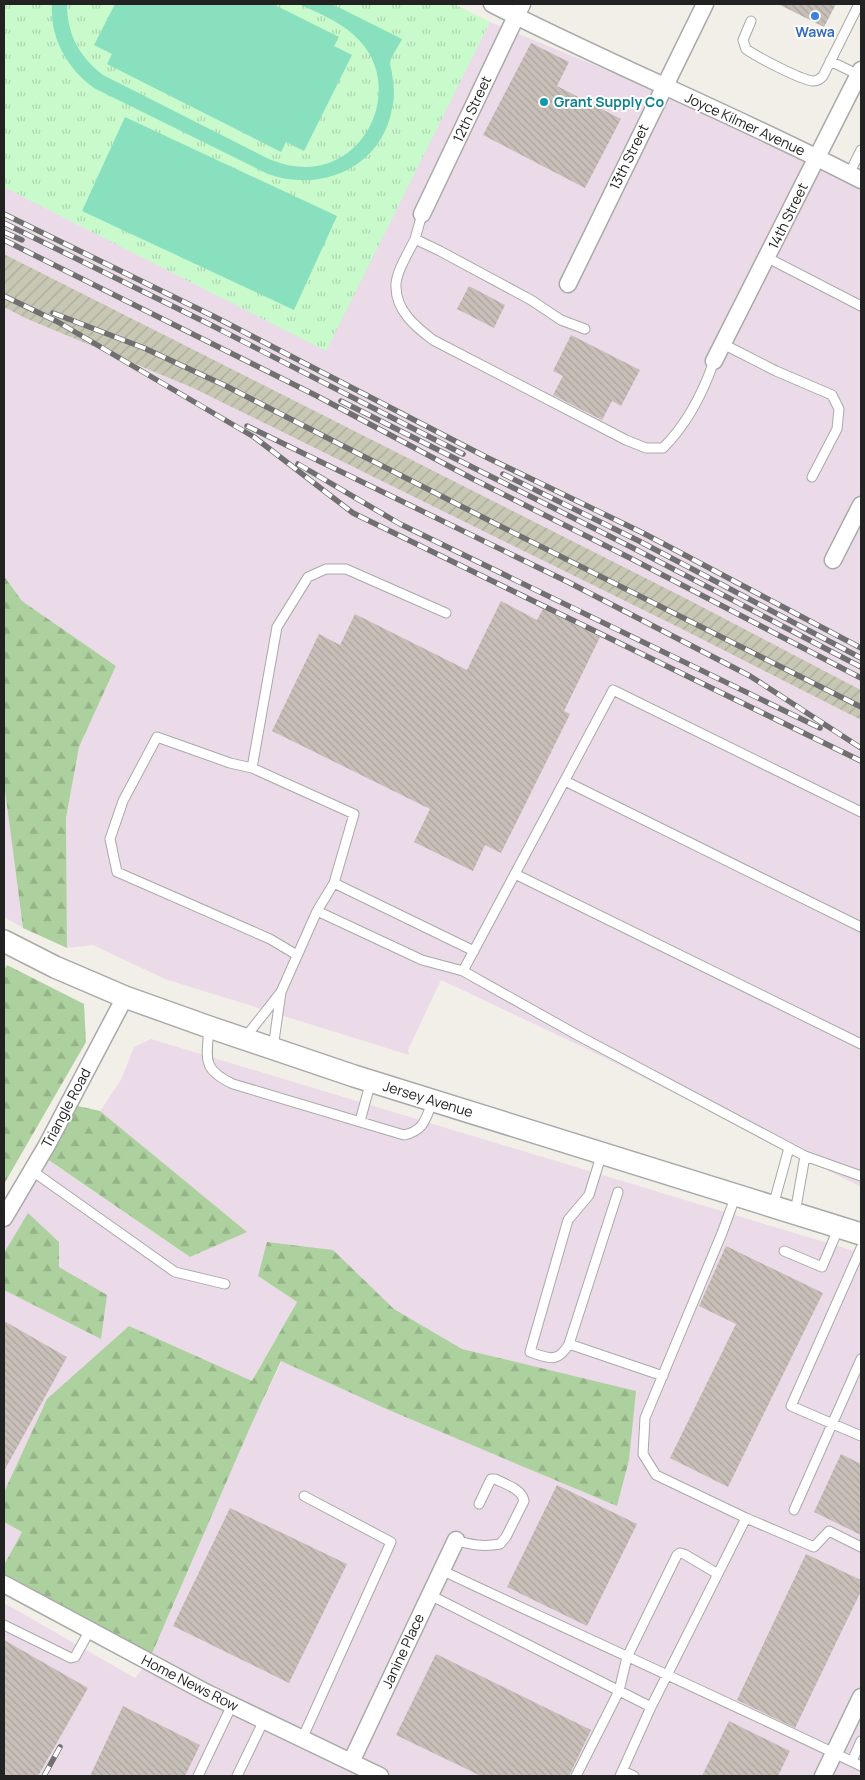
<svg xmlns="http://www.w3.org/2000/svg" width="865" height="1780" viewBox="0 0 865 1780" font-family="Manrope,sans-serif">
<defs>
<pattern id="construction-furrows" width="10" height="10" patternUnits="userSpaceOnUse" patternTransform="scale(1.25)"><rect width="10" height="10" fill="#c7c7b4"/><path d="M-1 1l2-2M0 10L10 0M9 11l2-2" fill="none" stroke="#abab9a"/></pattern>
<pattern id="forest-firs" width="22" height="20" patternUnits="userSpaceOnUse" patternTransform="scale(1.25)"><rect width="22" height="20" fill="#add19e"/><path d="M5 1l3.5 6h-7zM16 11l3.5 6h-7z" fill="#95b388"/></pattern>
<pattern id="park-tufts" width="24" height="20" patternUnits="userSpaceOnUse" patternTransform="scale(1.25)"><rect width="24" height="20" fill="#c8facc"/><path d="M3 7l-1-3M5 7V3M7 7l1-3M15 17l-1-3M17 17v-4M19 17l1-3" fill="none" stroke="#acd6af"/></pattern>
<pattern id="building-back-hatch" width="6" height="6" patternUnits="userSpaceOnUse" patternTransform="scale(1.25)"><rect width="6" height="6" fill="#c7bfb8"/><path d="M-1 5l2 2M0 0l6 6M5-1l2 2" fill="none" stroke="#aba49e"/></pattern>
</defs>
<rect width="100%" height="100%" fill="#f2efe9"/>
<path fill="#ebdbe8" d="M 490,22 L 818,157 L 861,179 L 861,690 L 689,600 L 4,254 L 4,187 L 326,350 Z
M 4,307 L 25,318 L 193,388 L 680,628 L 861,720 L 861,1187 L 585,1048 L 441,980 L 408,1050 L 409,1055 L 165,979 L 93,945 L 67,948 L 66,818 L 79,747 L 116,666 L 22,601 L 4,575 Z
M 4,783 L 23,928 L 4,917 Z
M 151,1039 L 861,1253 L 861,1776 L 4,1776 L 4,1603 L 135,1678 L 150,1658 L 252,1423 L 282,1361 L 384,1408 L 617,1505 L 635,1391 L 462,1349 L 394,1309 L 333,1250 L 258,1276 L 297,1302 L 252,1381 L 47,1399 L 4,1492 L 4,1211 L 36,1152 L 190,1257 L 246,1232 L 100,1111 L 121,1080 L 134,1047 Z
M 4,1522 L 22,1532 L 4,1565 Z"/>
<path fill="url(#construction-furrows)" d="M 4,254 L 689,600 L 861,690 L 861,720 L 680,628 L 193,388 L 25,318 L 4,307 Z"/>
<path fill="url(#forest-firs)" d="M 4,576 L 22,601 L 116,666 L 79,747 L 66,818 L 67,948 L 23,928 L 4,783 Z
M 7,965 L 84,1004 L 86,1042 L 4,1184 L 4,971 Z
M 78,1106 L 100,1111 L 247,1232 L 190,1257 L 47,1159 Z
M 28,1213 L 59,1242 L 59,1267 L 107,1295 L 101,1339 L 4,1290 L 4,1253 Z
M 267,1242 L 333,1250 L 394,1309 L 462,1349 L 636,1391 L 629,1460 L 617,1506 L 384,1408 L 281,1361 L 252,1423 L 150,1658 L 4,1579 L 4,1565 L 22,1532 L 4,1522 L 4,1492 L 47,1399 L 129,1326 L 252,1381 L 297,1302 L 258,1276 Z"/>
<path fill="url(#park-tufts)" d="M 4,4 L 454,4 L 490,22 L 326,351 L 4,187 Z"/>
<path fill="#88e0be" d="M 52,4 L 67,4 C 67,34 79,57 103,75 L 269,159 C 281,164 293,167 306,167 C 369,166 402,87 360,41 C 344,23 320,14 299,4 L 332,4 L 402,39 C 399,46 391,56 390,63 C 390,66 392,71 392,74 C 394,86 395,97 392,109 C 381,168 321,193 268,174 L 94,88 C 67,68 50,39 52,4 Z
M 115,4 L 273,4 L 339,37 L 334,46 L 352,55 L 304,151 L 286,142 L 281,152 L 107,64 L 112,54 L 94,45 Z
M 125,117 L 337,216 L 294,310 L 82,211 Z"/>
<path fill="url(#building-back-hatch)" d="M 778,4 L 836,4 L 824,27 Z
M 531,43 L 569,62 L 557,86 L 621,119 L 585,188 L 483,135 Z
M 469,286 L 505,305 L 494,328 L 457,309 Z
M 571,335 L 640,370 L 621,406 L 612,401 L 602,420 L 553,395 L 563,376 L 553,371 Z
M 501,601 L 537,620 L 543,609 L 600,637 L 564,711 L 570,714 L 501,853 L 485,845 L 473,871 L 414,842 L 430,809 L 272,731 L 319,634 L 340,645 L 355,614 L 467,670 Z
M 726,1246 L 823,1293 L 728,1487 L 670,1458 L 736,1324 L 699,1306 Z
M 4,1321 L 67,1357 L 4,1471 Z
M 841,1454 L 861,1464 L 861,1535 L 814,1512 Z
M 557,1485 L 637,1524 L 587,1626 L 507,1587 Z
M 230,1508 L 347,1564 L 289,1683 L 173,1626 Z
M 806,1554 L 861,1580 L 861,1591 L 795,1728 L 737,1700 Z
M 4,1640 L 88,1688 L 38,1776 L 4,1776 Z
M 436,1654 L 591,1730 L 569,1776 L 481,1776 L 396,1735 Z
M 123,1706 L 200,1745 L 185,1776 L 90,1776 Z
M 729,1721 L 790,1751 L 778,1776 L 702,1776 Z"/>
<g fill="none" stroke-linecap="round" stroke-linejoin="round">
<g stroke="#a9a9a9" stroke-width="11">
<path id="service" d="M 751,21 L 743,40 L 746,49 C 757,57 801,80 813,81 C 818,81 820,79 823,76 L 859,4
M 830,61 L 859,75
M 849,174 L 861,150
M 415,239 L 422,214
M 768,258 L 861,306
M 585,329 L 561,320 L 531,300 L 440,251 L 415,239 C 409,252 395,273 396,287 C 396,311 416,327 433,340 L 626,440 L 646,448 L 663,448 C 687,424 703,393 714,361
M 723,344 L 776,371 L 832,395 L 839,409 L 837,429 L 812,477
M 252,768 L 230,763 L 157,737 L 123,801 L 110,839 L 117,872 L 270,939 L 297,955
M 565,781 L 861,927
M 861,812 L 613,690 L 463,971 L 579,1036 L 805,1156 L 861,1176
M 515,874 L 861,1044
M 334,883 L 474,951
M 317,911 L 422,960 L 463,971
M 209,1027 C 207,1059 201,1069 233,1084 L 404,1135 C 425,1130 425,1119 433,1101
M 244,1039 L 281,992
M 273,1048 L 281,992 L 317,911 L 334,883 L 354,814 L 252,768 L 277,627 L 308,577 L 326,569 L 346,569 L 446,613
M 360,1121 L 371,1081
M 602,1153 L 589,1195 L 568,1220 L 530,1352 C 549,1358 557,1364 569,1344 L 618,1192
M 31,1170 L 175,1272 L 225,1284
M 736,1195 L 722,1233 L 645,1418 L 643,1454 L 656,1475 L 746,1518 L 814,1547 L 829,1531 L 861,1547
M 773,1206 L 789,1148
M 795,1213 L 805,1156
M 861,1248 L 791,1406 L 861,1436
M 784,1251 L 822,1267 L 839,1227
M 569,1344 L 663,1376
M 794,1510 L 861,1359
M 456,1540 C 471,1545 483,1547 500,1544 L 506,1537 L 524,1501 C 522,1489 505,1484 495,1479 L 491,1479 L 479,1504
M 441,1570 C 581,1636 722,1699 861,1766
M 430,1595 L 651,1707
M 4,1625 L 71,1658 L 75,1657 L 90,1630
M 302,1739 L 391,1542 L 304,1496
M 852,1761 L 861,1741
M 623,1771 L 634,1776
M 198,1776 L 232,1705
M 237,1776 L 264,1720
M 576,1776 L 619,1691 L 627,1657 L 677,1555 L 680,1553 L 684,1554 L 718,1574
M 620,1776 L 651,1707 L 746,1518"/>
</g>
<g stroke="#a9a9a9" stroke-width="19">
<path id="minor" d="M 492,4 C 613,66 740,117 861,180
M 422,214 L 522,4
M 568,284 L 705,4
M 714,361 L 861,70
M 833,560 L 861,505
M 4,1218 L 47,1145 L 125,997
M 4,1584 L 207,1693 L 380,1776
M 351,1762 L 456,1540
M 823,1776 L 861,1697"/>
</g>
<g stroke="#a9a9a9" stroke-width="24">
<path id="tertiary" d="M 4,941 L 55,967 L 125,997 L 209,1027 L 354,1076 L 861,1234"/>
</g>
<use href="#service" stroke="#fff" stroke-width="9"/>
<use href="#minor" stroke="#fff" stroke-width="16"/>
<use href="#tertiary" stroke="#fff" stroke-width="21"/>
<g stroke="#707070" stroke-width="5.5">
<path id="rail" d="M 4,214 L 217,318 L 486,457 L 643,533 L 861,648
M 4,223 L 213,326 L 463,454
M 4,232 L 22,240
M 4,240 L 317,396 L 473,479 L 630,558 L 861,678
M 4,296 L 58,322 L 254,437 L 353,513 L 861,761
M 53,313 L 144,348 L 226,386 L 496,524 L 861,707
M 341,401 L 635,549 L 861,667
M 247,426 L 568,582 L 750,676 L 861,748
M 298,464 L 400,524 L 820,728
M 503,474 L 639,541 L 861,658
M 44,1776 L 60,1747"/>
</g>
<use href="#rail" stroke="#fff" stroke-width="4" stroke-dasharray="11" stroke-linecap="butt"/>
</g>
<circle fill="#3f7fe0" stroke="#fff" stroke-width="2" cx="815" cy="16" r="5"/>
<circle fill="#0f9aa8" stroke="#fff" stroke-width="2" cx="544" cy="102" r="5"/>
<g text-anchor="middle" stroke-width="4" stroke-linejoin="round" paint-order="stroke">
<g font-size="14" font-weight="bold" fill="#366cbe" stroke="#fff">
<text x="815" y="37">Wawa</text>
</g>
<g font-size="14" font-weight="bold" fill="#0d838f" stroke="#fff" text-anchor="start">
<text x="554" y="107">Grant Supply Co</text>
</g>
<g font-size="14" fill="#222" stroke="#fff">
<text transform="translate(472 109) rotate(-65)" y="5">12th Street</text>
<text transform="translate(745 124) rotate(25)" y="5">Joyce Kilmer Avenue</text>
<text transform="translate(629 157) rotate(-64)" y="5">13th Street</text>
<text transform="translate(788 216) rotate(-64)" y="5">14th Street</text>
<text transform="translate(428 1099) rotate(17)" y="5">Jersey Avenue</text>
<text transform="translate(66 1108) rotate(-62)" y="5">Triangle Road</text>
<text transform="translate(403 1651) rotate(-65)" y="5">Janine Place</text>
<text transform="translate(190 1683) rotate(27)" y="5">Home News Row</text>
</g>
</g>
<rect width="865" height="1780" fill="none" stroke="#222222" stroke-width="10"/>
</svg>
